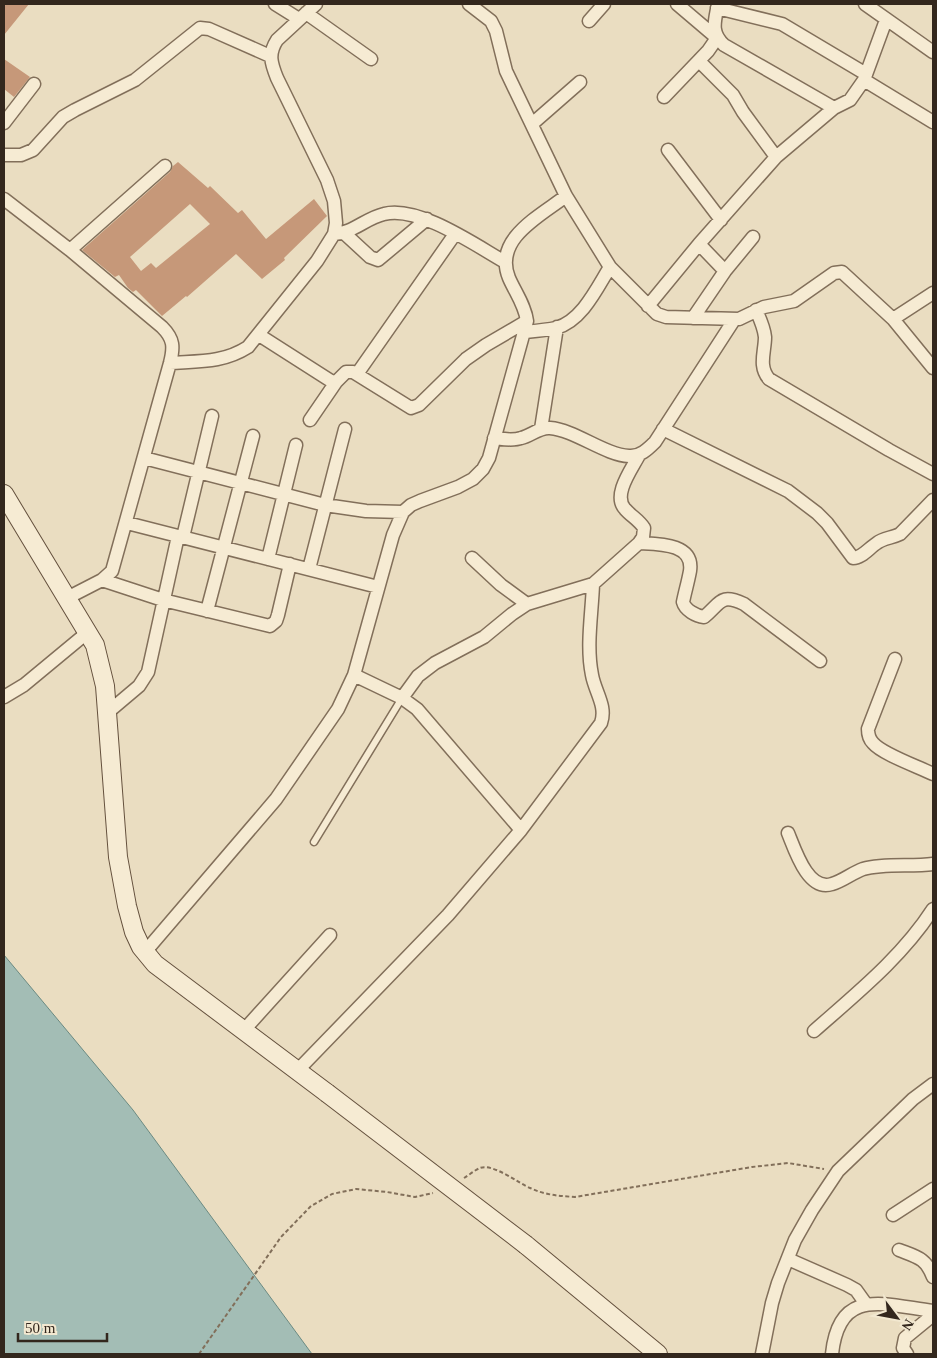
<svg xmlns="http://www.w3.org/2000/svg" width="937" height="1358" viewBox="0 0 937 1358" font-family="Georgia,serif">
<rect width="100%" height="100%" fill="#eaddc1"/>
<path fill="#a3bdb5" stroke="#6b8a82" d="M 4,955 L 133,1110 L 312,1354 L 4,1354 Z"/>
<path fill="#c69879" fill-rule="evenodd" d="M 6,4 L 29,4 L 4,35 L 4,7 Z
M 4,59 L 30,77 L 14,97 L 4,89 Z
M 178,162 L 208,188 L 210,186 L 238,213 L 242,210 L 266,239 L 314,199 L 327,216 L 284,258 L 285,260 L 262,279 L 236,254 L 187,297 L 186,296 L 162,316 L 136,290 L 133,292 L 128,288 L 119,275 L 115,277 L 82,250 L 170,172 L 173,166 ZM 190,204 L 210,224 L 156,268 L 151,263 L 141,271 L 130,257 Z"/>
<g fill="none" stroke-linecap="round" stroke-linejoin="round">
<g stroke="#826f5a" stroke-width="9">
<path id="lane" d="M 314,842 L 402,698"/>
</g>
<g stroke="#826f5a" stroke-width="15">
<path id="street" d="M 275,4 L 299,19
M 469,4 L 491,21 L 496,31 L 506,71 L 566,196 L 610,267 L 657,314 L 666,317 L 739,319 L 764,307 L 794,301 L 834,273 L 842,272 L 893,319
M 718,4 C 715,21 710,32 724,45 L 834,108
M 865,4 L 933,52
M 717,8 L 782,24 L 866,74
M 306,13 L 371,59
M 886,20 L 864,80 L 933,122
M 589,21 L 604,4
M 699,61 L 733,95 L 743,112 L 776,157
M 664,97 L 708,51 L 717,38 L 677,4
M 4,123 L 34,84
M 532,124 L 580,82
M 668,150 L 721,220
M 4,155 L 21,155 L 33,150 L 63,117 L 75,110 L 135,80 L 200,28 L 209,29 L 270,56
M 4,199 L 70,250 L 162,327 C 174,339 174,347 170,363 L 112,571 L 102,580 L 67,598
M 344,233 L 370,257 L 378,260 L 427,219
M 334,234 C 353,233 366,218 384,214 C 418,205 475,245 505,262
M 699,244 L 725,271
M 70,250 L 165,166
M 933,293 L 893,319 L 933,368
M 648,306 L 699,244 L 776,157 L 834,108 L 850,100 L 864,80
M 756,310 C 760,319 764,327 765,337 C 765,352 758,366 769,379 L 889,450 L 933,474
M 693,318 L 725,271 L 753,237
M 525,332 C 535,331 546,330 556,328 C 582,321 597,288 610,267
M 259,335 L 331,381 L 336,382 L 346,372 L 353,372 L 411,408 L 419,405 L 466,359 L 486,345 L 527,321
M 170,363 C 199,361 223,363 248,347 L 317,261 L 334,234 L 336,223 L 334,201 L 327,180 L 277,78 C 271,63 268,54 277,40 L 316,4
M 357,374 L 455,234
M 310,420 L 336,382
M 541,429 L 557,327
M 663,429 L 788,491 L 817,513 L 827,523 L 853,558 C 862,558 869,548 877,543 C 883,538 892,538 900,534 L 933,500
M 494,438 C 503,439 513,441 521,438 C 531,436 539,427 550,428 C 575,430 605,455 629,456 C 640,457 648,449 655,442 L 734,320
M 144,458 L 325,505 L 366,511 L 403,512
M 127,523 L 378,587
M 183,537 L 212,416
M 639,543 C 658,544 694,543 690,571 C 688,582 685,592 683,602 C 685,610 696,616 704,617 C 721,603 720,593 744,604 L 820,661
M 472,558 L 501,585 L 527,604
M 268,559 L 296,445
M 309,569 L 345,429
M 102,580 L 163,600 L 270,626 L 276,621 L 278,615 L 290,564
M 207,611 L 253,436
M 895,659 L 868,729 C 868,735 869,739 873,743 C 882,754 919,767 933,774
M 354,675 L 402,698 L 417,709 L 521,830
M 4,697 L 24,685 L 88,632
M 402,698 L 418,676 L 435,663 L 484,637 L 512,614 L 527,604 L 593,584 L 639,543 L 643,537 L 644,528 C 639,520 631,516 625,509 C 612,495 632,469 639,455
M 107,713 L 139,686 L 148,672 L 178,536
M 788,833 C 795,850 808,892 832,884 C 843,881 852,873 863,869 C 885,863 911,867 933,864
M 145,952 L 276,799 L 338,709 L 354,675 L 393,535 L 403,512 L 411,505 L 420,501 L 458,487 L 473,479 L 483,469 L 489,458 L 527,321 C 525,305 515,292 509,278 C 493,239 540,216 566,196
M 244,1030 L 330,935
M 814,1031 C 857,993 902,957 933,909
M 297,1071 L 448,915 L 521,830 L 601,723 C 607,706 595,692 592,675 C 586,646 592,613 593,584
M 893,1215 L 933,1189
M 899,1250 C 917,1257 926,1258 933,1277
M 788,1259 L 847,1285 L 856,1290 L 866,1304
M 762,1354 L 772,1303 L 778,1283 L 795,1240 L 812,1210 L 838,1171 L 913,1099 L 933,1084
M 832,1354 C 839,1286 885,1305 933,1311
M 907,1354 L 903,1348 L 905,1338 L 933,1315"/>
</g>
<g stroke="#64503d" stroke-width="20">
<path id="secondary" d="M 4,494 L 95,645 L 105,686 L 118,857 L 127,906 L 134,932 L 141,947 L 155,964 L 327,1093
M 526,1245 L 658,1354"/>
</g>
<path stroke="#826f5a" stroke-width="2" stroke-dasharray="4 2.5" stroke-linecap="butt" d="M 464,1178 C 469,1175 475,1170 480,1168 C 493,1163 518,1183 530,1188 C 545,1195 559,1196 575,1197 L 752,1167 L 788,1163 L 824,1169
M 199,1354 L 281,1237 L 311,1206 L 332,1194 L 356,1189 L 387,1192 L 415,1197 L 433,1193"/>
<use href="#lane" stroke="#f6ebd3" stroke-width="6"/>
<use href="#street" stroke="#f6ebd3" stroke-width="12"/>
<use href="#secondary" stroke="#f6ebd3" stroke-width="18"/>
<g stroke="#64503d" stroke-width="20" stroke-linecap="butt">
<path id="secondary-bridge" d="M 327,1093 L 526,1245"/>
</g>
<use href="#secondary-bridge" stroke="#f6ebd3" stroke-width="18"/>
</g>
<rect width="937" height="1358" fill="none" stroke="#33271d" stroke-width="10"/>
<g transform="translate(897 1318) rotate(122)" stroke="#f2e8d0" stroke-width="4" paint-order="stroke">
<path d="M0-4L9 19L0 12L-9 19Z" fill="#33271d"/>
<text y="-8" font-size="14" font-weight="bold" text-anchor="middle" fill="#33271d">N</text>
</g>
<path d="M18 1333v8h89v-8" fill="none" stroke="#33271d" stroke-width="2.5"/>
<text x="25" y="1333" font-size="15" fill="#33271d" stroke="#f2e8d0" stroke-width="4" paint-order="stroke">50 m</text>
</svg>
